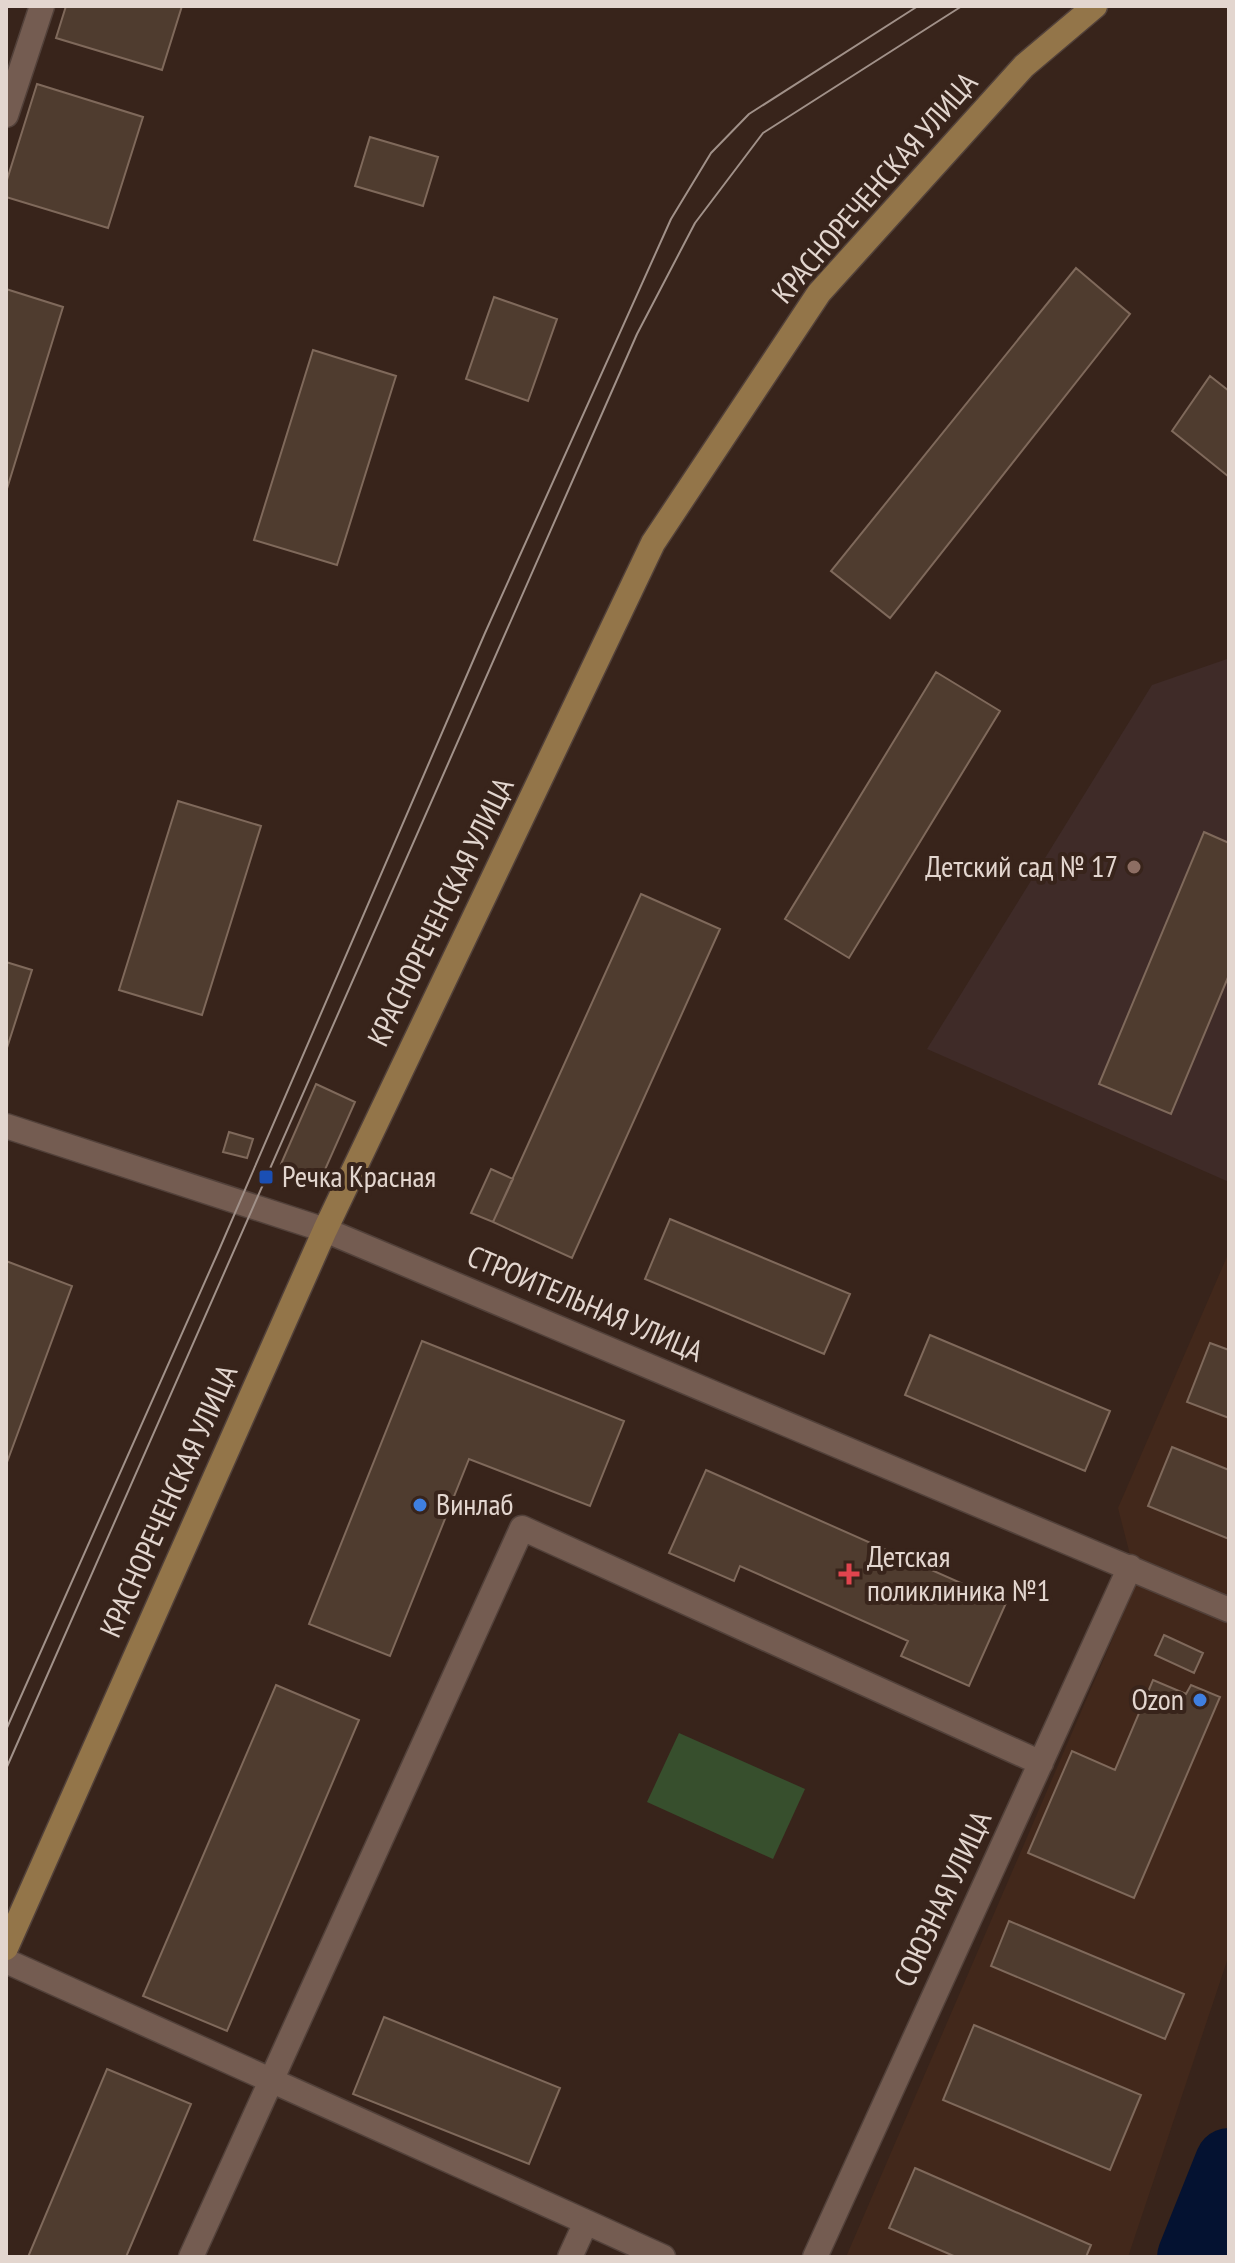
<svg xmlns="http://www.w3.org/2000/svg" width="1235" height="2263" viewBox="0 0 1235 2263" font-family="'PT Sans Narrow',sans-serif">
<rect width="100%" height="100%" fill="#38241b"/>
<path fill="#42281b" d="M 1229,1252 L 1229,1955 L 1128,2257 L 846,2257 L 1137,1582 L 1118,1508 Z"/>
<path fill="#3f2b28" d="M 1227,659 L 1229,660 L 1229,1182 L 927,1049 L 1152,685 Z"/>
<path fill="#374f2d" d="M 679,1733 L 805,1789 L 773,1859 L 647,1802 Z"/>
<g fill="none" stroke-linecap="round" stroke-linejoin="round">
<path stroke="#041231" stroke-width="68" d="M 1191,2257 L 1229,2162"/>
</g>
<path fill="#4f3c2f" stroke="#7f695b" stroke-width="2" d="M 66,6 L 182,6 L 162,70 L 56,38 Z
M 37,84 L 143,117 L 108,228 L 6,197 L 6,183 Z
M 370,137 L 438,157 L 423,206 L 355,186 Z
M 1076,268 L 1130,314 L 890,618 L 831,571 Z
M 6,289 L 63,307 L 6,492 Z
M 494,297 L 557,319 L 528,401 L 466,379 Z
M 313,350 L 396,376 L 337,565 L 254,540 Z
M 1210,376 L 1229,391 L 1229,477 L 1172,431 Z
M 936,672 L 1000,711 L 849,958 L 785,919 Z
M 178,801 L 261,826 L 202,1015 L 119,990 Z
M 1204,832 L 1229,843 L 1229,975 L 1171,1114 L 1099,1084 Z
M 641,894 L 720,929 L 572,1258 L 493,1222 Z
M 6,962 L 32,970 L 6,1051 Z
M 316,1084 L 355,1102 L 320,1181 L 281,1164 Z
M 229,1132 L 253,1139 L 247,1158 L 223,1152 Z
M 491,1169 L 513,1179 L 493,1222 L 471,1213 Z
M 670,1219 L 850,1294 L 824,1354 L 645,1279 Z
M 6,1261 L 72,1286 L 6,1465 Z
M 930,1335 L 1110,1411 L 1085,1471 L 905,1395 Z
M 422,1341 L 624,1421 L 590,1506 L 469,1459 L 390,1656 L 309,1624 Z
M 1210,1343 L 1229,1350 L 1229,1418 L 1187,1402 Z
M 1172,1447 L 1229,1470 L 1229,1539 L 1148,1506 Z
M 706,1470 L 1006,1603 L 969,1686 L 901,1656 L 908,1641 L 740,1566 L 734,1581 L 669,1553 Z
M 1164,1635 L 1203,1653 L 1194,1673 L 1155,1655 Z
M 1153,1680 L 1186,1694 L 1191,1685 L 1220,1697 L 1134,1898 L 1028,1853 L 1072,1751 L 1115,1770 Z
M 276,1685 L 359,1720 L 227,2031 L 143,1996 Z
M 1009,1921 L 1184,1994 L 1165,2039 L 991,1966 Z
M 384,2017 L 560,2088 L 529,2164 L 353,2094 Z
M 974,2025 L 1141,2095 L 1110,2170 L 943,2100 Z
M 107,2069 L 191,2104 L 126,2257 L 28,2257 Z
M 915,2168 L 1091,2245 L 1086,2257 L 956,2257 L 889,2228 Z"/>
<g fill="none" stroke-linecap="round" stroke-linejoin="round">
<g stroke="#52413a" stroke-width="27">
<path id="minor" d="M 6,115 L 42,6
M 6,1126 L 325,1230 L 1229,1610
M 6,1961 L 586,2222
M 191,2257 L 522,1528 L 1041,1763
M 570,2257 L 586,2222 L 663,2257
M 815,2257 L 1130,1567"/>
</g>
<g stroke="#52413a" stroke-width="27">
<path id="major" d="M 6,1948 L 325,1230 L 653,543 L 819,293 L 1024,66 L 1095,6"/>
</g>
<use href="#minor" stroke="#745c51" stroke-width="24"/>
<use href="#major" stroke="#937549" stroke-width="24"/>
<path stroke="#a19189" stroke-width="2" d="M 6,1730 L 219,1250 L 485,633 L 671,219 L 711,153 L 749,114 L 918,6
M 6,1769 L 637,334 L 695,223 L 763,133 L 962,6"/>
</g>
<circle fill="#8d6e63" stroke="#38241b" stroke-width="3" cx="1134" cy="867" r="8"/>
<rect fill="#1a4fb4" stroke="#38241b" stroke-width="3" x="258" y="1169" width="16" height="16" rx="4"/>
<g fill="#3f7fe0" stroke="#38241b" stroke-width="3">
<circle cx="420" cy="1505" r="8"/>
<circle cx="1200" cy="1700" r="8"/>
</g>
<path fill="#e0444e" stroke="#38241b" stroke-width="3" d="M845 1562h8v8h8v8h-8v8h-8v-8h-8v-8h8z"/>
<g text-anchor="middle" stroke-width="8" stroke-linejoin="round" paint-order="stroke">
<g font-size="30" fill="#e3d6cf" stroke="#38241b">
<text transform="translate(875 188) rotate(-49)" y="10">КРАСНОРЕЧЕНСКАЯ УЛИЦА</text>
<text transform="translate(441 912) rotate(-64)" y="10">КРАСНОРЕЧЕНСКАЯ УЛИЦА</text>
<text transform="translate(585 1304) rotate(23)" y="10">СТРОИТЕЛЬНАЯ УЛИЦА</text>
<text transform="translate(169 1501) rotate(-66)" y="10">КРАСНОРЕЧЕНСКАЯ УЛИЦА</text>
<text transform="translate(943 1899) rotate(-65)" y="10">СОЮЗНАЯ УЛИЦА</text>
</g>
<g font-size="30" fill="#e3d6cf" stroke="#38241b" text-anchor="start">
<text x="1118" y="877" text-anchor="end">Детский сад № 17</text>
<text x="282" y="1187">Речка Красная</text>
<text x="436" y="1515">Винлаб</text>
<text x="867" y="1567">Детская<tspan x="867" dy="34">поликлиника №1</tspan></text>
<text x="1184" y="1710" text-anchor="end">Ozon</text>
</g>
</g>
<rect width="1235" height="2263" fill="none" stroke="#e3d6cf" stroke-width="16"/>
</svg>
